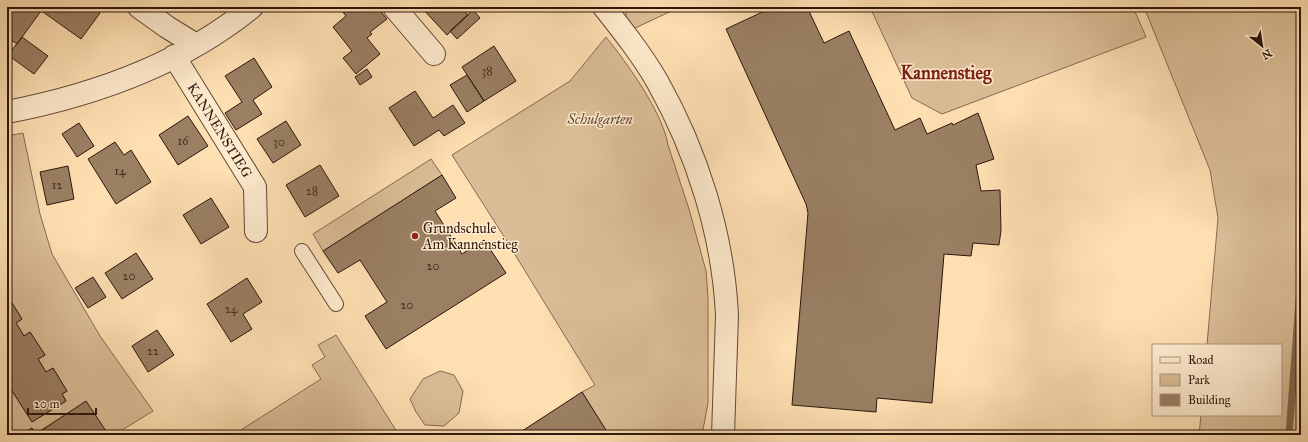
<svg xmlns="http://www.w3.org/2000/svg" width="1308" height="442" viewBox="0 0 1308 442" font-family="'IM FELL Great Primer',serif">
<rect width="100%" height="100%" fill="#fedfb2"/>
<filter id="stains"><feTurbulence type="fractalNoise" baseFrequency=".005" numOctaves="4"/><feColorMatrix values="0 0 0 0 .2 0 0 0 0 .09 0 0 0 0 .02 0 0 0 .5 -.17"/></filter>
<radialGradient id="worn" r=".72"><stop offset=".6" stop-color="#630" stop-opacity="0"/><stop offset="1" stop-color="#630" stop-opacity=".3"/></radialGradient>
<path fill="#dabd96" stroke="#846a52" d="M 626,7 L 680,7 L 633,29 L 626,17 Z
M 870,7 L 1133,7 L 1146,37 L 942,114 L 912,98 Z
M 1144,7 L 1301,7 L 1301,435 L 1199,435 L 1201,415 L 1281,415 L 1281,345 L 1207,345 L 1218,218 L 1210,170 Z
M 606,37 C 627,63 663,113 668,145 L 689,209 L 706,271 L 708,297 L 708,403 L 702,435 L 609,435 L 582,392 L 595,385 L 503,235 L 452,155 L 570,81 Z
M 23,133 L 40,214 L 52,254 L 100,336 L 153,411 L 114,435 L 106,435 L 107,434 L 86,402 L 35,434 L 32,428 L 21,435 L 7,435 L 7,383 L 32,422 L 66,401 L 62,394 L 67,391 L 53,368 L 46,372 L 38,359 L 45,355 L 30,332 L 24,336 L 16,323 L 22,319 L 9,298 L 7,299 L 7,136 Z
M 431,159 L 442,175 L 323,251 L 313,234 Z
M 336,335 L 399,435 L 233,435 L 321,379 L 312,365 L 325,357 L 318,345 Z
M 440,371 L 454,375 L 463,391 L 459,413 L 444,426 L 425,425 L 416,412 L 410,399 L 423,379 Z
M 760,430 L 791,435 L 759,435 Z"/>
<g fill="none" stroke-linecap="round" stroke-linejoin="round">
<path stroke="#80664e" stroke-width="7" d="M 1289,435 L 1301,274"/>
</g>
<path fill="#9a7f63" stroke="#2d170d" d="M 9,7 L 36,7 L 41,11 L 17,44 L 7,37 L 7,10 Z
M 36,7 L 91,7 L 100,13 L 81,39 Z
M 339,7 L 377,7 L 387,19 L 370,32 L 372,34 L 367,38 L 380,54 L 356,74 L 343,58 L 352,51 L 333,27 L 346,16 Z
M 421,7 L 461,7 L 468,15 L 447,35 Z
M 773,7 L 807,7 L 824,43 L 849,31 L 895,130 L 920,118 L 927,134 L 952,123 L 953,125 L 978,113 L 981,121 L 994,159 L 976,165 L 981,191 L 1000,190 L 1001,230 L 999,245 L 973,243 L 971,256 L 944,254 L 932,403 L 877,398 L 876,412 L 792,405 L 808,213 L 806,204 L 726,29 Z
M 473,10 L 480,18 L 457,39 L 450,31 Z
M 22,37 L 48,56 L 34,74 L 8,55 Z
M 494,46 L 516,81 L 484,101 L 462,67 Z
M 254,58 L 272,87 L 253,100 L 262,114 L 236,130 L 225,113 L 242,102 L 225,76 Z
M 367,69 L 372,77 L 360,85 L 355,77 Z
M 467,75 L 484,101 L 467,112 L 450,85 Z
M 415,91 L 433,118 L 453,105 L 465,123 L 444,136 L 439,130 L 414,146 L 389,108 Z
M 188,116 L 208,146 L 178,165 L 159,135 Z
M 286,121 L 301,145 L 273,163 L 257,139 Z
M 79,123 L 94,146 L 77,157 L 62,134 Z
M 115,142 L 124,155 L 131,150 L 151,182 L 116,204 L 88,159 Z
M 320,165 L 339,196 L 305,217 L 286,185 Z
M 68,166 L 74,199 L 47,205 L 40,172 Z
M 442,175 L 456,198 L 435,211 L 462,254 L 484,240 L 506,273 L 386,349 L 365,316 L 387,302 L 360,260 L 338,273 L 323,251 Z
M 211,198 L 229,227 L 201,244 L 183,215 Z
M 136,253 L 153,279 L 122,299 L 105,273 Z
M 93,277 L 106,297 L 88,308 L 75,288 Z
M 247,278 L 262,302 L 243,314 L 252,329 L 231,342 L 207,304 Z
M 9,298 L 22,319 L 16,323 L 24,336 L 30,332 L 45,355 L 38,359 L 46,372 L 53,368 L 67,391 L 62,394 L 66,401 L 32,422 L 7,383 L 7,299 Z
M 157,330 L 174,355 L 148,372 L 132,346 Z
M 582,392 L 609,435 L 516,435 Z
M 86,401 L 108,434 L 45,435 L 42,430 Z
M 32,428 L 35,434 L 42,430 L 45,435 L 21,435 Z
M 1006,432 L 1050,435 L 1006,435 Z"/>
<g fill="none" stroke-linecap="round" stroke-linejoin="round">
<g stroke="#614936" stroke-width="16">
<path id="lane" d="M 302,251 L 336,304"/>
</g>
<g stroke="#614936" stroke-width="24">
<path id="street" d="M 139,7 L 167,27 L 196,45
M 394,7 L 434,54
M 604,7 C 623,31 642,55 657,81 C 697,152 723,234 727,315 L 723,435
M 174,56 L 255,187 L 256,231
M 7,112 C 95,95 182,64 252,7"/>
</g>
<use href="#lane" stroke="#feeacd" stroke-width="14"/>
<use href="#street" stroke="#feeacd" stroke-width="22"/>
</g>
<circle fill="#8f2418" stroke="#feeacd" stroke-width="1.5" cx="415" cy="236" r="4"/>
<g text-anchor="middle" stroke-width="3" stroke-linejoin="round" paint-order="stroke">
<g font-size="12" fill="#483122">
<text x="487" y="75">38</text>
<text x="183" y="145">16</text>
<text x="279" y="146">30</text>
<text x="120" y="175">14</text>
<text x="57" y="189">12</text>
<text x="312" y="195">28</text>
<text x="433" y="270">20</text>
<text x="129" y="280">20</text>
<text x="407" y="309">20</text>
<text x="231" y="313">24</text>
<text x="153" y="355">22</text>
</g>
<g font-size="14" font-style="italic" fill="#614936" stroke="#feeacd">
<text x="600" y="124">Schulgarten</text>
</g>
<g font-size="14" fill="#2d170d" stroke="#feeacd">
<text transform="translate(220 130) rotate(58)" y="5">KANNENSTIEG</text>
</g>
<g font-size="14" fill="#2d170d" stroke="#feeacd" text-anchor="start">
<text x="423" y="233">Grundschule<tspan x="423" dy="16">Am Kannenstieg</tspan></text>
</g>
<g font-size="18" font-weight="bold" fill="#7a1f14" stroke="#feeacd">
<text x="946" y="79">Kannenstieg</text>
</g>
</g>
<rect width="1308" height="442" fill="none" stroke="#fedfb2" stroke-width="24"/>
<rect x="8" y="8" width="1292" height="426" fill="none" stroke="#2d170d" stroke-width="2"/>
<rect x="12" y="12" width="1284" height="418" fill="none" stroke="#2d170d"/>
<rect x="1152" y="344" width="130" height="72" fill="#feeacd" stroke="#aa9680"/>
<rect x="1160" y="357" width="20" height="6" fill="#feeacd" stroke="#aa9680"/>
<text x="1188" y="364" font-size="12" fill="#2d170d">Road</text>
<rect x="1160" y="374" width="20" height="12" fill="#dabd96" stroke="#aa9680"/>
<text x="1188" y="384" font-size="12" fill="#2d170d">Park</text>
<rect x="1160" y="394" width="20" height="12" fill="#9a7f63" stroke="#aa9680"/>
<text x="1188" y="404" font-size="12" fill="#2d170d">Building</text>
<g transform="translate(1262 46) rotate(150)" stroke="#feeacd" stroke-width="3" paint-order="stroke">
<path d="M0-3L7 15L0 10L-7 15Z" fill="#2d170d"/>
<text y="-6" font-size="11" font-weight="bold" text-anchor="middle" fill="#2d170d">N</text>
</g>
<path d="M28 408v6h68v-6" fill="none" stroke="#2d170d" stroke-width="2"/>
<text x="34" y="408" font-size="12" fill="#2d170d" stroke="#feeacd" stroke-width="3" paint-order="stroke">20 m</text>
<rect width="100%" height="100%" filter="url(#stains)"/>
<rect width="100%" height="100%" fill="url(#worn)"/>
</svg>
